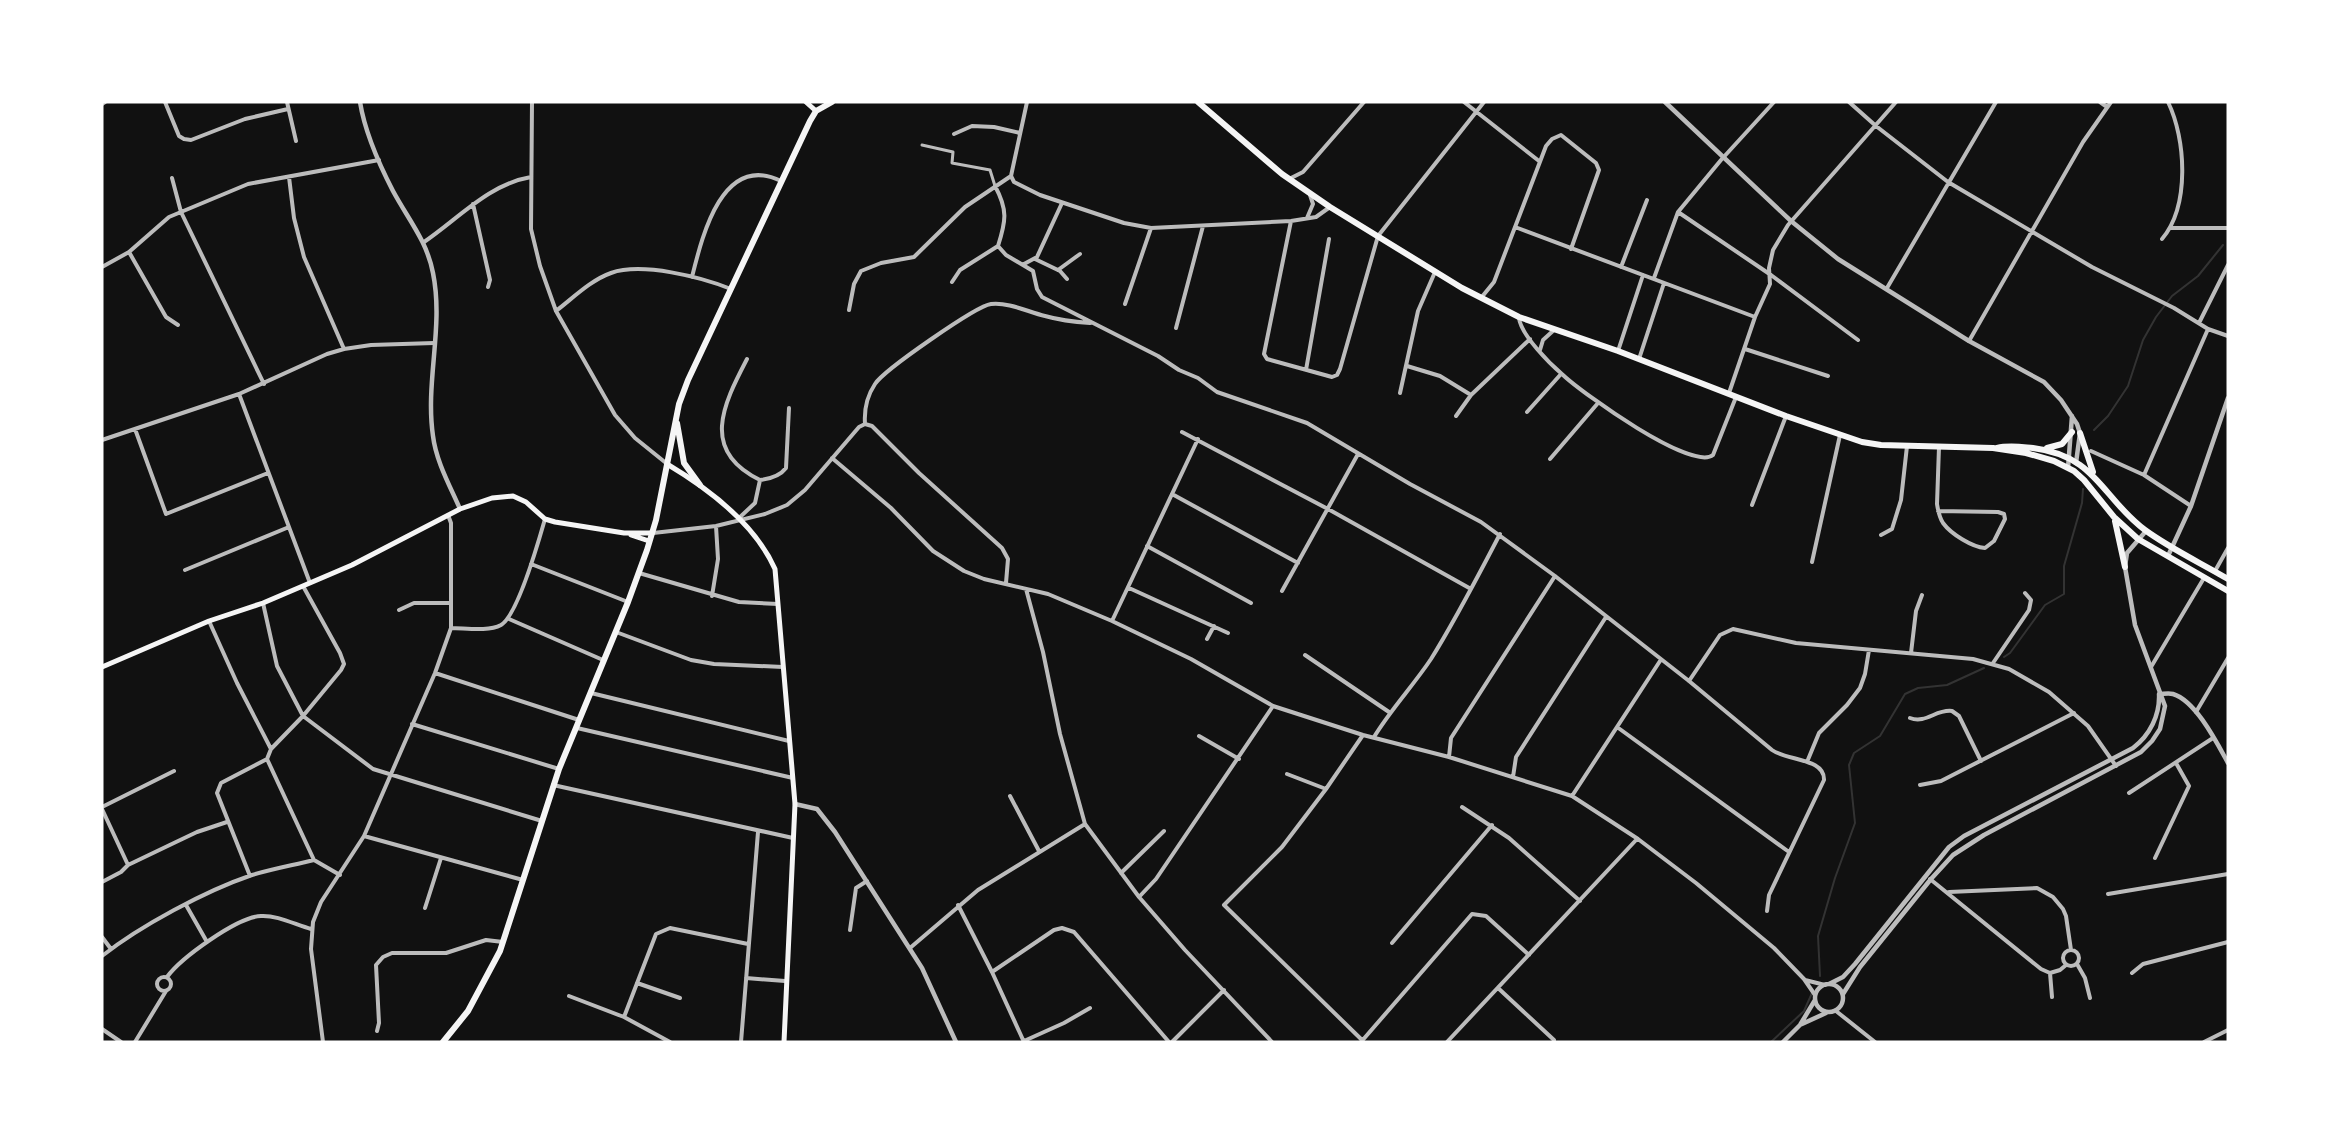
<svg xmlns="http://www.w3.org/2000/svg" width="2330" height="1144" viewBox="0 0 2330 1144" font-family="Helvetica,sans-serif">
<rect width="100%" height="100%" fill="#111"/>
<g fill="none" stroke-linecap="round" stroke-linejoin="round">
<path stroke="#333" stroke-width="2" d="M 2094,430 L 2108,416 L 2128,386 L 2143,340 L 2156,317 L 2172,296 L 2198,276 L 2223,245
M 2004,657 L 2010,653 L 2045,605 L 2064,594 L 2064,566 L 2082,503 L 2083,489
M 1820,976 L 1818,936 L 1835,878 L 1855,823 L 1849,765 L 1854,753 L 1880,736 L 1905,694 L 1918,688 L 1947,685 L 1984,668
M 1771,1042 L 1804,1011 L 1812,993"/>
<path stroke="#bcbcbc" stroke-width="3" d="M 922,145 L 953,152 L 952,163 L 990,170 L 995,186"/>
<path stroke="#bcbcbc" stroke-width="4" d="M 165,102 L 179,136 L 184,139 L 191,140 L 245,119 L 288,109
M 287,102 L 296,141
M 532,102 L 531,229 L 540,266 L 556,311 L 615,415 L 635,438 L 666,463
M 1464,102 L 1539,161
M 1849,102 L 1876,126 L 1948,182 L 2092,267 L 2174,308 L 2208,329 L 2228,336
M 2100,102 L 2107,107
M 102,104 L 105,102
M 954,134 L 972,126 L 994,127 L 1020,133
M 1011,176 L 1014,182 L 1040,195 L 1124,223 L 1151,228 L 1291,221 L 1316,217 L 1330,207
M 1011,176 L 1027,102
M 289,177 L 294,218 L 304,257 L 344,349
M 172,178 L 181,212 L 264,384
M 1289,179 L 1303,172 L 1364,102
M 473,204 L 490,280 L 488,287
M 1678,212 L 1771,275 L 1858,340
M 1307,218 L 1313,204 L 1310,195
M 1291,221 L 1264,354 L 1267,359 L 1332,377 L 1337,375 L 1340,369 L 1378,236 L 1484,102
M 1515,227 L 1755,317
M 2171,228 L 2228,228
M 2162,239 C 2190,206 2186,139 2168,102
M 424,242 C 458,219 489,184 531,177
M 998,246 L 1006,255 L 1033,271 L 1037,289 L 1042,297 L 1158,356 L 1179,370 L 1198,378 L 1217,392 L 1307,423 L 1410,484 L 1481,522 L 1555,576 L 1689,681 L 1772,750 C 1787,761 1825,758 1824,780 L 1769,895 L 1767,911
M 129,252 L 166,317 L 178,325
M 1035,259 L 1060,271 L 1067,279
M 1024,264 L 1037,257 L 1062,203
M 102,267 L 129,252 L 169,217 L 248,184 L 379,160
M 1621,267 L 1647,200
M 1058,270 L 1080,254
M 692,277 C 702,237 722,152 781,181
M 1654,278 L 1678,212 L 1721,160 L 1774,102
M 952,282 L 960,270 L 998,246 C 1006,221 1008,210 995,186
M 1887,288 L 1996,102
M 1481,298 L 1494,282 L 1546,146 L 1552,139 L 1561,135 L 1596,163 L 1599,170 L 1571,249
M 1125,304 L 1151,228
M 849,310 L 854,284 L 861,271 L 881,263 L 914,257 L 965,207 L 1011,176
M 556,311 C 573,298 591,280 611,273 C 642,262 701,277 731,289
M 1519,318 C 1521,335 1550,364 1563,375 C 1582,393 1692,472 1713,455 L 1736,397
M 2199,323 L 2228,265
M 1176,328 L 1203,226
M 1969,341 L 2083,142 L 2111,102
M 1745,349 L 1828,376
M 1540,350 L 1543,340 L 1554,330
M 1618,351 L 1643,275
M 747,359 C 723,405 700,451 760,480
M 1639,359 L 1664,283
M 1407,366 L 1440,376 L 1471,395
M 1306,370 L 1329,239
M 1400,393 L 1418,311 L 1435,272
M 1729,393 L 1755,317 L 1770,284 L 1769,268 L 1773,250 L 1788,225 L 1896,102
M 239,394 L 310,583
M 1527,412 L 1561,374
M 1456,416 L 1471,395 L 1530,339
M 865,424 C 864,410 867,396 875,384 C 884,370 976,306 991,304 C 1009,302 1028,312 1045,316 C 1059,320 1075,322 1090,323
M 865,424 L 872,426 L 919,473 L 1002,548 L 1008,559 L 1006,583
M 135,429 L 166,514 L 268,473
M 1182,432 L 1328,509 L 1471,589
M 102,440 L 239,394 L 327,354 L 344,349 L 371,345 L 434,343
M 2091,451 L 2144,475 L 2191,506
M 832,458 L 891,508 L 933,551 L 964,571 L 984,579 L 1048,594 L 1112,621 L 1191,659 L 1273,706 L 1363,735 L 1449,757 L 1572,796 L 1638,839 L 1696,883 L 1774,948 L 1804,979 L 1815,995
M 1550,459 L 1598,403
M 2144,475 L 2208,329
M 760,480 C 769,479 780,476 786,468 L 789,408
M 1172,494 L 1298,563
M 1752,505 L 1786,416
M 1938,511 L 1998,512 L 2004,514 L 2005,519 L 1994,541 L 1985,548 C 1972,547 1951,534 1943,523 C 1939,517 1938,510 1937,504 L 1939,447
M 739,518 L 755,503 L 760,480
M 653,533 L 716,526 L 765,514 L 787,505 L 805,490 L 859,427 L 865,424
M 1881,535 L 1892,529 L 1901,500 L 1907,446
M 1147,546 L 1251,603
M 1812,562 L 1840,435
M 531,564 L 628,602
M 185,570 L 289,527
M 2215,571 L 2228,548
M 639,573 L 739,602 L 778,604
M 1129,588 L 1228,633
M 1026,589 L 1043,652 L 1060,734 L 1085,824 L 1139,897 L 1185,950 L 1272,1042
M 1282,591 L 1358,454
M 712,596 L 718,559 L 716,526
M 263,603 L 277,666 L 303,716 L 373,769 L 542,821
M 399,610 L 414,603 L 450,603
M 509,619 L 603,660
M 209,621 L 237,683 L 271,749 L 267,759 L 314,860 L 340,875
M 1112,621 L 1198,439
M 451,628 C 465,628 488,632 501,625 C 518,615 539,540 545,519
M 616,632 L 691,660 L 714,664 L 783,667
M 1207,639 L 1214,626
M 1911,653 L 1916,611 L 1922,595
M 1305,655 L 1389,712
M 1993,663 L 2029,610 L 2031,600 L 2025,593
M 2151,667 L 2204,578
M 435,673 L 579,720
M 1689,681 L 1720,635 L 1733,629 L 1796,643 L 1973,659 L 2009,669 L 2049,692 L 2088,726 L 2116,766
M 591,693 L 789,741
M 2196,712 L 2228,658
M 1910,718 C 1926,724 1936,709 1952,711 L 1959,716 L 1981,761
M 412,724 L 559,769
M 1617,727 L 1789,852
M 577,728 L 793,778
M 1199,736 L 1239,759
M 1374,737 C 1391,709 1413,686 1431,659 C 1456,619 1478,576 1500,534
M 271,749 L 303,716 L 341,670 L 344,664 L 340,653 L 303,586
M 1449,757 L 1451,738 L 1555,576
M 1807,762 L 1819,733 L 1847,705 L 1860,688 L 1865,674 L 1869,650
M 1287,774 L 1326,789
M 1513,777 L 1516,757 L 1606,617
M 553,785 L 793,838
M 1920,785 L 1941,781 L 2074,713
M 2129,793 L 2213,738
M 1010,796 L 1039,851
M 1572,796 L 1660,661
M 102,807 L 174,771
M 1462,807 L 1509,838 L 1580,901
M 102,809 L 128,865
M 364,836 L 523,880
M 2155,858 L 2189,786 L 2176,763
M 1121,873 L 1164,831
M 250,876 L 217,793 L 221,783 L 267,759
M 1930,879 L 2041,969 L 2050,973 L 2052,997
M 102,882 L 121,872 L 128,865 L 176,842 L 197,832 L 227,822
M 1949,892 L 2037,888 L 2053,897 L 2063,909 L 2066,916 L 2071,950
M 2108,894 L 2228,874
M 1139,897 L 1156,879 L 1273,706
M 186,905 L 207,942
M 958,905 L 992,972 L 1024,1042
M 425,908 L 441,858
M 850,930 L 856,888 L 867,881
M 102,937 L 111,949
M 1392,943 L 1492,825
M 910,948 L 978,890 L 1085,824
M2063 958a8 8 0 1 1 16 0a8 8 0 1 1-16 0Z
M 102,956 C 140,926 205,891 252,875 C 272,869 294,865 314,860
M 2077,964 L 2085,978 L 2090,998
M 992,972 L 1054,930 L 1062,928 L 1074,932 L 1169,1042
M 2050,973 L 2060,970 L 2066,965
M 2132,973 L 2143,964 L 2228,942
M157 984a7 7 0 1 1 14 0a7 7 0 1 1-14 0Z
M 167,977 C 181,958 237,917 261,916 C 277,915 296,925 311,929
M 746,978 L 785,981
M 1805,980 L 1825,985
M 637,983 L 680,998
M 1498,988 L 1554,1040
M 569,996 L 624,1017 L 670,1042
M 1836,1011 L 1875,1042
M 624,1017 L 656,934 L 670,928 L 748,944
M 102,1029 L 121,1042
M 377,1031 L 379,1023 L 376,965 L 383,957 L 392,953 L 446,953 L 486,940 L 503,942
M 1362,1040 L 1224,905 L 1282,847 L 1326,789 L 1363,735
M 1024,1041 L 1064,1023 L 1090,1008
M 135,1042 L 166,991
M 323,1042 L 311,949 L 313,922 L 321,902 L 364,836 L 435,673 L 451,628 L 451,523 L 448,515
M 741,1042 L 758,832
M 1172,1042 L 1224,990
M 1361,1042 L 1472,914 L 1486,916 L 1529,955
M 1447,1042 L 1637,839
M 2204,1042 L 2228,1030"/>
<path stroke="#bcbcbc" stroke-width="4.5" d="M 360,102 C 365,133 379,164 393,191 C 408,219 427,241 433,273 C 444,327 425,382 433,436 C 436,461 450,486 460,509
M 1665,102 L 1791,221 L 1838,259 L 1969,341 L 2044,382 L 2061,400 L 2077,424 L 2080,433 L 2076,463
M 2068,468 L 2072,416
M 2168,556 L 2191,506 L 2228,398
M 2159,694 C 2163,694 2169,693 2173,694 C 2196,701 2217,743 2228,763
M 795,804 L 817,809 L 835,832 L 922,968 L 956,1042
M1815 998a14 14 0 1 1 28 0a14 14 0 1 1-28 0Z
M 1829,984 L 1843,977 L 1855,964 L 1949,847 L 1964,836 L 2133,748 C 2150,735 2160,715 2159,694
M 1843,994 L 1860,967 L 1931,879 L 1953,855 L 1984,835 L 2141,752 L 2152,741 L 2160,729 L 2165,706 L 2135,625 L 2125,567 L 2127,553 L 2146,531
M 1802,1024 L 1826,1013
M 1783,1042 L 1800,1025 L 1815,1000"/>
<path stroke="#f5f5f5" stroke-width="5" d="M 806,102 L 816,111
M 667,464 C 709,489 755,524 775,569 L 795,804 L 784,1042
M 631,535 L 649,541
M 102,667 L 209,621 L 263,603 L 352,565 L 460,509 L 492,498 L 513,496 L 526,502 L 545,519 L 555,522 L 624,533 L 652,533"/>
<path stroke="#f5f5f5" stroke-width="6" d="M 1198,102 L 1282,174 L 1330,207 L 1462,288 L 1519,317 L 1618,351 L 1786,416 L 1862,442 L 1881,445 L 1993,448 L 2026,453 L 2054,461 L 2074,471 L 2084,480 L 2114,517 L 2138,539 L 2228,591
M 677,423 L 684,463 L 700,485
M 2080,433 L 2093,472
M 1997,448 C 2009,445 2021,447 2033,448 C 2097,456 2101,497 2145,530 C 2171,549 2201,563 2228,579
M 2047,448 L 2062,444 L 2072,432
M 2115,521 L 2125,567
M 443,1042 L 468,1011 L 500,951 L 559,769 L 628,602 L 647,550 L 656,520 L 679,404 L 688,380 L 810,121 L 816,111 L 832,102"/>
</g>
<rect width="2330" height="1144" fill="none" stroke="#ffffff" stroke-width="207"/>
</svg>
